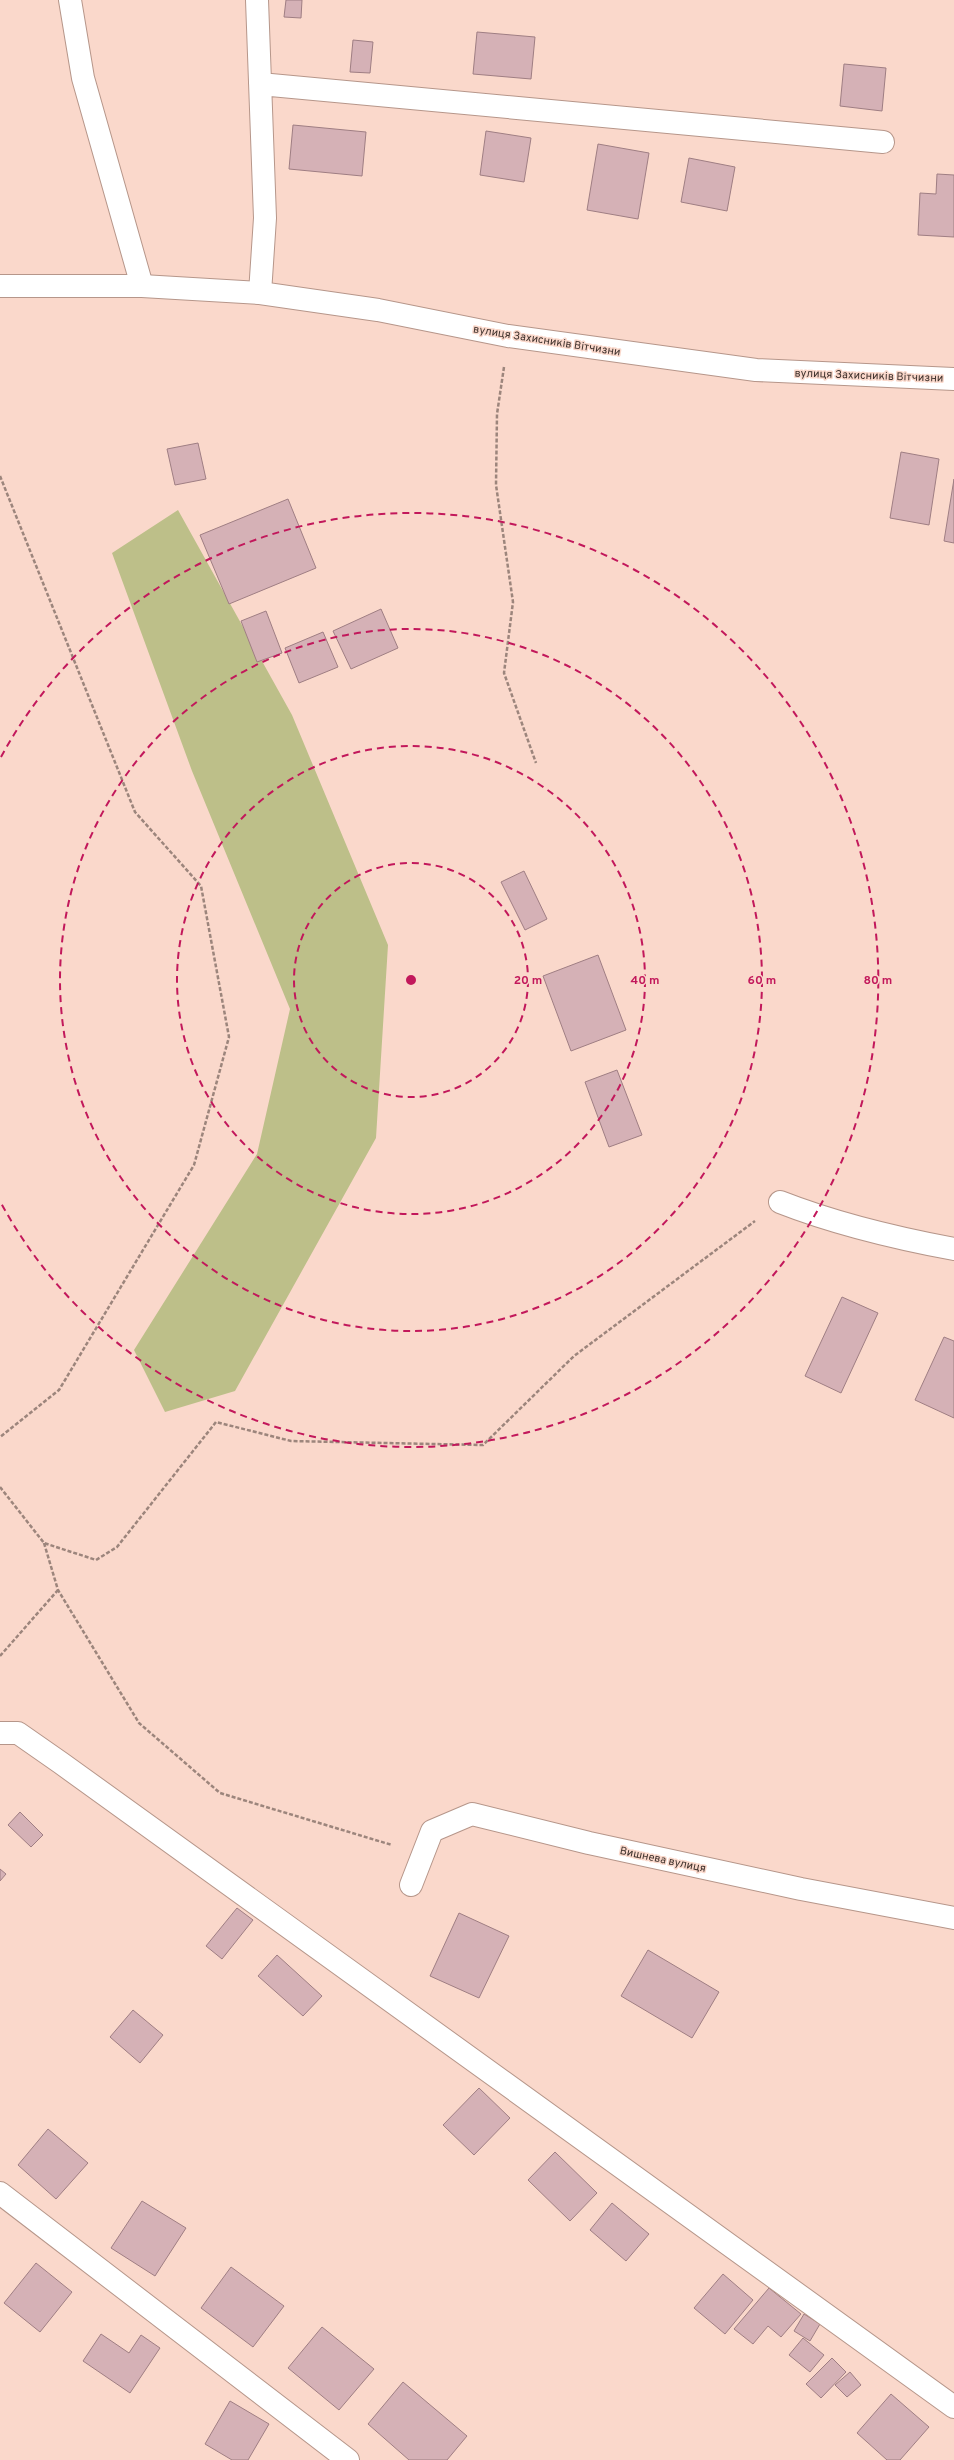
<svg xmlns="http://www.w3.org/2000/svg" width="954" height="2460" viewBox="0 0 954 2460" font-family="Overpass,sans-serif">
<rect width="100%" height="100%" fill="#fad8cb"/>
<path fill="#bdbf89" d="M 178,510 L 292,715 L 388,945 L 376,1138 L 235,1391 L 165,1412 L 134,1350 L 257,1154 L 290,1009 L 192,771 L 112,553 Z"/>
<path fill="#d5b1b6" stroke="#9f7e83" d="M 286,0 L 302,0 L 301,18 L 284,17 Z
M 477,32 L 535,37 L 531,79 L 473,74 Z
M 353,40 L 373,42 L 370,73 L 350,72 Z
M 844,64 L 886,68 L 882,111 L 840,106 Z
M 293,125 L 366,132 L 362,176 L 289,169 Z
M 486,131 L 531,138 L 524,182 L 480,175 Z
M 598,144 L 649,153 L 638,219 L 587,210 Z
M 689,158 L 735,167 L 727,211 L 681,202 Z
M 937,174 L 954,175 L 954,237 L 918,235 L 920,193 L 936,194 Z
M 198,443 L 206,479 L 175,485 L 167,449 Z
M 901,452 L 939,459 L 929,525 L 890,518 Z
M 954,479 L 954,543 L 944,541 Z
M 288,499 L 316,568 L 229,604 L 200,535 Z
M 381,609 L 398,648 L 351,669 L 333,631 Z
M 266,611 L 282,653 L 257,662 L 241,621 Z
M 323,632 L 338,667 L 299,683 L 285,648 Z
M 524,871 L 547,919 L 525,930 L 501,882 Z
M 598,955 L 626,1030 L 571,1051 L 543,976 Z
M 617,1070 L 642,1135 L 609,1147 L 585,1082 Z
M 842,1297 L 878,1313 L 841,1393 L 805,1376 Z
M 944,1337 L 954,1341 L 954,1418 L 915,1400 Z
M 20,1812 L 43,1835 L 31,1847 L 8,1825 Z
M 0,1869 L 6,1874 L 0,1881 Z
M 237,1908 L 253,1920 L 222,1959 L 206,1946 Z
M 459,1913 L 509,1936 L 479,1998 L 430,1976 Z
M 648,1950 L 719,1992 L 692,2038 L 621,1996 Z
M 277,1955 L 322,1996 L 303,2016 L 258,1976 Z
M 133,2010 L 163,2035 L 140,2063 L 110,2037 Z
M 479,2088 L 510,2118 L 474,2155 L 443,2125 Z
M 48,2129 L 88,2163 L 56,2199 L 18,2165 Z
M 555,2152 L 597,2193 L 570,2221 L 528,2180 Z
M 142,2201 L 186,2228 L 155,2276 L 111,2248 Z
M 612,2203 L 649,2234 L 626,2261 L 590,2230 Z
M 36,2263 L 72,2292 L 40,2332 L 4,2303 Z
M 231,2267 L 284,2306 L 253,2347 L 201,2308 Z
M 723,2274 L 753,2300 L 725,2334 L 694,2308 Z
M 769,2288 L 801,2314 L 781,2337 L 768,2326 L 753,2344 L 734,2329 Z
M 804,2314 L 820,2324 L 810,2341 L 794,2331 Z
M 322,2327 L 374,2369 L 339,2410 L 288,2368 Z
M 101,2334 L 129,2353 L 141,2335 L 160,2348 L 130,2393 L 83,2361 Z
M 803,2338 L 824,2355 L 810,2372 L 789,2355 Z
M 832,2358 L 846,2372 L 821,2398 L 806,2384 Z
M 850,2372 L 861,2385 L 847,2397 L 835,2385 Z
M 403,2382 L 467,2436 L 447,2460 L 409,2460 L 368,2424 Z
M 891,2394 L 929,2427 L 900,2460 L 887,2460 L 857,2433 Z
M 230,2401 L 269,2424 L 248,2460 L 232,2460 L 205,2444 Z"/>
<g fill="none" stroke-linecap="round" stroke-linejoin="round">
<g stroke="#b6968a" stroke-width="24">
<path id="street" d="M 70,0 L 83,78 L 142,286
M 257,0 L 265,218 L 260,293
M 260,84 L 883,142
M 780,1202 C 836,1224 895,1238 954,1249
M 0,1733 L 18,1733 L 61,1763 L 954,2407
M 411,1885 L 432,1831 L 472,1814 L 589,1843 L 801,1889 L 954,1918
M 0,2193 L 348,2460"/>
</g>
<g stroke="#b6968a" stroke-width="24">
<path id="secondary" d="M 0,286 L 142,286 L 260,293 L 378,310 L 508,336 L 756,370 L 954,379"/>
</g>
<path stroke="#9c857c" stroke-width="2.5" stroke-dasharray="4 2" stroke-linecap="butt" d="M 504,367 L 497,414 L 496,485 L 513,602 L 504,673 L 536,763
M 0,476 L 135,812 L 201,886 L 229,1037 L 194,1165 L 59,1390 L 0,1437
M 0,1487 L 44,1543 L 96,1560 L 117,1547 L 216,1422 L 291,1441 L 483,1445 L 574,1356 L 755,1221
M 44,1543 L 58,1590 L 139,1723 L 220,1793 L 392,1845
M 0,1656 L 58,1590"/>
<use href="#street" stroke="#fff" stroke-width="22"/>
<use href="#secondary" stroke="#fff" stroke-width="22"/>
</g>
<g fill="none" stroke="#c2185b" stroke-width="2" stroke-dasharray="7 5">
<circle cx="411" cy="980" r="117"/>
<circle cx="411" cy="980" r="234"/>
<circle cx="411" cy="980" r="351"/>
<path d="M1 757A467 467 0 1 1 1 1203"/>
</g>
<g text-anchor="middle" stroke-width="3" stroke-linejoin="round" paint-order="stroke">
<g font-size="11" fill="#3e312c" stroke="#fad8cb">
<text transform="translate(547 340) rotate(9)" y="4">вулиця Захисників Вітчизни</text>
<text transform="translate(869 375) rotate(2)" y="4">вулиця Захисників Вітчизни</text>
<text transform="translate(663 1859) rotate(12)" y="4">Вишнева вулиця</text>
</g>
</g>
<circle cx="411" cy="980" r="6" fill="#c2185b" stroke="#fad8cb" stroke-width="2"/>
<g font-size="12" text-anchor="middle" font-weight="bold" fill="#c2185b" stroke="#fad8cb" stroke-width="3" stroke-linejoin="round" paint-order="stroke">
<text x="528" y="984">20 m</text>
<text x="645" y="984">40 m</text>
<text x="762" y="984">60 m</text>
<text x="878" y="984">80 m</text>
</g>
</svg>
